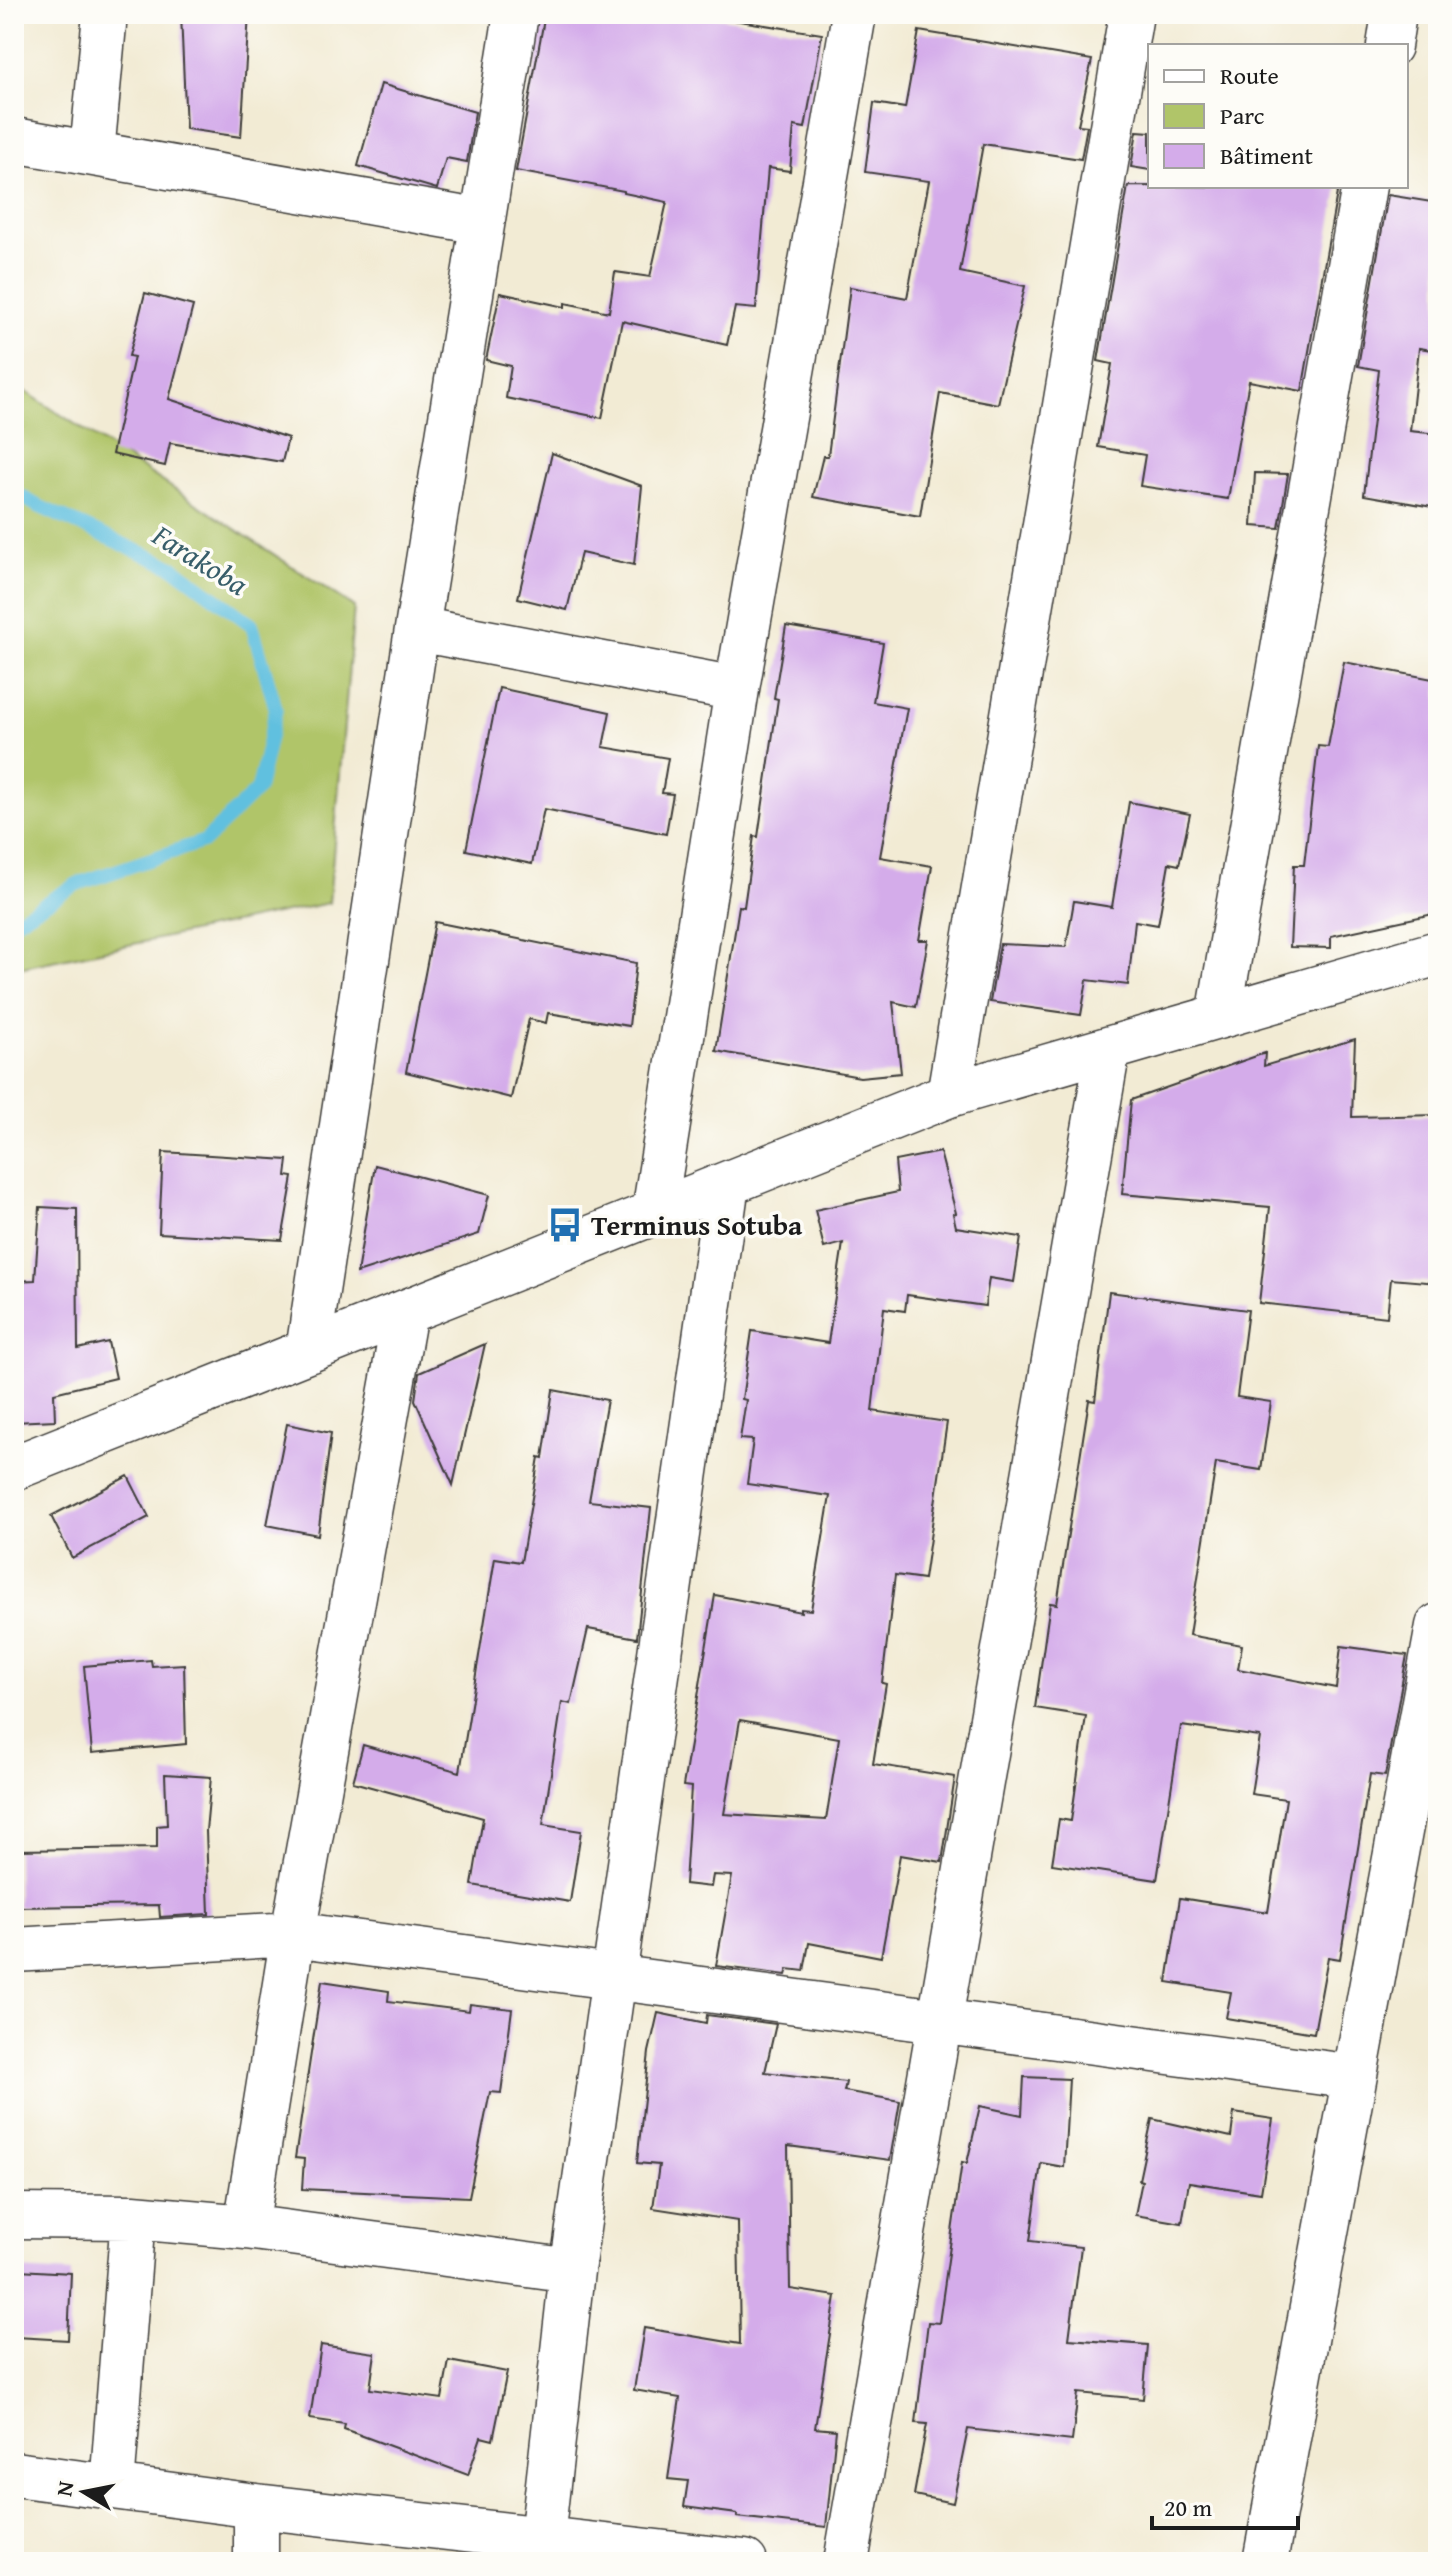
<svg xmlns="http://www.w3.org/2000/svg" width="1452" height="2576" viewBox="0 0 1452 2576" font-family="'Gentium Book Plus',serif">
<rect width="100%" height="100%" fill="#fdfcf7"/>
<filter id="ink" filterUnits="userSpaceOnUse"><feTurbulence type="fractalNoise" baseFrequency=".0125" numOctaves="2"/><feDisplacementMap in="SourceGraphic" scale="16" xChannelSelector="R" yChannelSelector="G"/><feConvolveMatrix kernelMatrix="1 2 1 2 8 2 1 2 1" color-interpolation-filters="sRGB"/></filter>
<filter id="wash" filterUnits="userSpaceOnUse"><feTurbulence type="fractalNoise" baseFrequency=".006" numOctaves="4" result="noise"/><feDisplacementMap in="SourceGraphic" scale="32" xChannelSelector="R" yChannelSelector="G"/><feGaussianBlur stdDeviation="1.8" result="paint"/><feColorMatrix in="noise" values="0 0 0 0 0 0 0 0 0 0 0 0 0 0 0 0 0 1.4 0 .05"/><feComposite in="paint" operator="in"/></filter>
<g filter="url(#wash)">
<rect width="100%" height="100%" fill="#f2ebd4"/>
<path fill="#b0c569" stroke="#667042" stroke-width="2" d="M 14,384 L 354,607 L 329,903 L 14,969 Z"/>
<g fill="none" stroke-linecap="round" stroke-linejoin="round">
<path stroke="#61c0df" stroke-width="14" d="M 14,492 L 36,505 L 173,567 L 252,625 L 276,709 L 258,789 L 205,841 L 77,884 L 14,922"/>
</g>
<g id="blocks">
<path fill="#d4acea" fill-rule="evenodd" d="M 181,14 L 249,14 L 241,137 L 186,129 Z
M 545,14 L 695,14 L 822,34 L 805,128 L 794,126 L 790,171 L 768,168 L 756,309 L 735,307 L 727,345 L 622,321 L 602,418 L 506,398 L 511,366 L 486,360 L 500,293 L 565,307 L 565,303 L 609,312 L 615,272 L 650,277 L 667,202 L 624,193 L 624,191 L 516,171 Z
M 919,31 L 1092,60 L 1078,125 L 1087,126 L 1081,159 L 983,144 L 960,272 L 1025,286 L 998,404 L 940,393 L 920,516 L 813,497 L 823,456 L 828,456 L 850,287 L 907,298 L 929,181 L 865,172 L 874,103 L 905,108 Z
M 381,84 L 475,112 L 467,162 L 446,158 L 437,189 L 358,166 Z
M 1137,131 L 1150,132 L 1150,170 L 1131,167 Z
M 1128,186 L 1338,187 L 1302,391 L 1249,381 L 1228,499 L 1140,486 L 1145,455 L 1098,447 L 1112,364 L 1098,361 Z
M 1388,195 L 1438,203 L 1438,351 L 1419,348 L 1410,431 L 1438,434 L 1438,508 L 1364,495 L 1379,370 L 1358,366 Z
M 145,293 L 193,306 L 169,399 L 288,438 L 282,462 L 170,443 L 165,466 L 112,454 L 134,357 L 129,356 Z
M 552,453 L 642,486 L 634,565 L 581,553 L 567,610 L 518,598 Z
M 1255,473 L 1288,474 L 1279,528 L 1252,526 Z
M 786,626 L 883,643 L 873,702 L 907,708 L 880,857 L 932,866 L 919,940 L 928,940 L 916,1007 L 893,1002 L 901,1073 L 860,1077 L 716,1051 L 739,906 L 744,907 L 754,836 L 758,837 L 778,699 L 774,698 Z
M 1344,662 L 1438,680 L 1438,913 L 1331,936 L 1331,948 L 1290,947 L 1294,865 L 1304,865 L 1318,746 L 1328,747 Z
M 499,688 L 610,712 L 603,747 L 668,758 L 662,793 L 673,794 L 666,834 L 544,809 L 532,864 L 466,850 Z
M 1129,802 L 1190,814 L 1179,865 L 1169,863 L 1158,925 L 1135,921 L 1128,985 L 1087,980 L 1081,1015 L 990,1002 L 1000,944 L 1066,947 L 1074,901 L 1112,907 Z
M 435,922 L 636,963 L 629,1026 L 548,1013 L 546,1023 L 529,1019 L 511,1098 L 406,1072 Z
M 1355,1039 L 1352,1117 L 1438,1115 L 1438,1283 L 1391,1279 L 1387,1317 L 1259,1303 L 1270,1207 L 1122,1194 L 1131,1100 L 1265,1053 L 1264,1066 Z
M 163,1152 L 288,1160 L 286,1176 L 293,1177 L 282,1240 L 159,1233 Z
M 940,1152 L 956,1213 L 953,1214 L 956,1227 L 1021,1237 L 1014,1282 L 989,1278 L 985,1306 L 907,1295 L 905,1311 L 884,1308 L 872,1411 L 947,1422 L 924,1579 L 895,1575 L 882,1683 L 886,1684 L 873,1764 L 955,1777 L 942,1862 L 900,1855 L 881,1957 L 809,1943 L 804,1971 L 788,1969 L 786,1975 L 716,1966 L 732,1876 L 713,1875 L 711,1887 L 685,1884 L 691,1787 L 683,1786 L 715,1595 L 801,1612 L 801,1609 L 811,1610 L 830,1496 L 747,1484 L 753,1440 L 740,1439 L 746,1400 L 742,1399 L 752,1331 L 828,1343 L 843,1243 L 824,1248 L 815,1210 L 898,1192 L 895,1161 ZM 740,1720 L 839,1738 L 826,1820 L 724,1814 Z
M 375,1165 L 489,1195 L 479,1234 L 357,1273 Z
M 40,1207 L 77,1209 L 78,1349 L 108,1342 L 116,1378 L 54,1393 L 55,1420 L 14,1422 L 14,1353 L 20,1352 L 16,1281 L 35,1280 Z
M 1109,1292 L 1248,1310 L 1237,1397 L 1271,1402 L 1261,1470 L 1216,1463 L 1189,1635 L 1242,1645 L 1238,1669 L 1336,1688 L 1341,1646 L 1407,1655 L 1385,1776 L 1370,1774 L 1340,1959 L 1328,1957 L 1314,2033 L 1226,2018 L 1231,1992 L 1167,1982 L 1180,1898 L 1268,1912 L 1286,1799 L 1251,1794 L 1260,1737 L 1181,1726 L 1157,1880 L 1052,1864 L 1059,1819 L 1071,1821 L 1086,1716 L 1035,1708 L 1050,1603 L 1057,1604 L 1089,1400 L 1095,1401 Z
M 485,1344 L 453,1485 L 415,1400 L 419,1373 Z
M 553,1390 L 607,1400 L 589,1501 L 651,1508 L 637,1638 L 588,1629 L 571,1704 L 562,1702 L 543,1825 L 581,1831 L 570,1902 L 472,1885 L 483,1818 L 353,1782 L 363,1745 L 460,1772 L 495,1558 L 521,1562 L 539,1457 L 543,1458 Z
M 287,1424 L 331,1433 L 318,1535 L 267,1525 Z
M 128,1476 L 149,1517 L 72,1558 L 51,1516 Z
M 151,1660 L 152,1666 L 184,1664 L 186,1744 L 92,1753 L 84,1666 Z
M 165,1774 L 211,1777 L 206,1831 L 209,1914 L 160,1917 L 159,1905 L 18,1907 L 17,1850 L 157,1848 L 157,1826 L 167,1825 Z
M 322,1981 L 389,1991 L 388,2001 L 469,2011 L 470,2004 L 512,2009 L 501,2093 L 490,2092 L 469,2197 L 302,2189 L 304,2159 L 295,2158 Z
M 658,2013 L 706,2023 L 707,2015 L 776,2024 L 765,2072 L 846,2082 L 844,2091 L 900,2101 L 890,2160 L 788,2146 L 790,2289 L 836,2296 L 815,2428 L 836,2430 L 826,2527 L 737,2517 L 737,2514 L 684,2507 L 688,2481 L 668,2479 L 680,2398 L 634,2390 L 644,2328 L 740,2344 L 738,2221 L 653,2208 L 659,2165 L 637,2163 L 649,2052 Z
M 1024,2077 L 1069,2079 L 1064,2167 L 1041,2163 L 1030,2241 L 1081,2247 L 1069,2339 L 1148,2345 L 1143,2399 L 1078,2393 L 1072,2441 L 968,2429 L 953,2503 L 914,2495 L 927,2424 L 916,2423 L 928,2322 L 939,2323 L 962,2162 L 967,2163 L 980,2106 L 1022,2115 Z
M 1234,2113 L 1273,2119 L 1261,2193 L 1189,2182 L 1182,2223 L 1135,2215 L 1142,2181 L 1139,2180 L 1152,2119 L 1231,2137 Z
M 19,2270 L 71,2273 L 68,2340 L 16,2337 Z
M 321,2345 L 375,2353 L 370,2389 L 442,2399 L 449,2361 L 507,2372 L 493,2440 L 481,2437 L 468,2475 L 344,2429 L 345,2424 L 310,2419 Z"/>
</g>
</g>
<g filter="url(#ink)">
<use href="#blocks" fill-opacity="0" stroke="#3c3b38" stroke-width="2"/>
<g fill="none" stroke-linecap="round" stroke-linejoin="round">
<g stroke="#3c3b38" stroke-width="47">
<path id="minor" d="M 1389,46 L 1394,14
M 14,140 L 482,222
M 92,153 L 105,14
M 417,629 L 737,689
M 1219,1016 L 1364,186
M 949,1095 L 1131,14
M 654,1213 L 737,689 L 854,14
M 308,1351 L 417,629 L 516,14
M 14,1468 L 949,1095 L 1438,953
M 14,1950 L 293,1934 L 1354,2077
M 14,2216 L 133,2217 L 246,2227 L 572,2271
M 246,2227 L 293,1934 L 405,1312
M 14,2474 L 256,2506 L 745,2562
M 112,2487 L 133,2217
M 542,2538 L 572,2271 L 727,1184
M 256,2562 L 256,2506
M 846,2562 L 1108,1049
M 1265,2562 L 1438,1626"/>
</g>
<use href="#minor" stroke="#fff" stroke-width="44"/>
</g>
</g>
<defs>
<g id="bus-bare" transform="scale(2.76)"><path d="M-5-6H5V4H4V6H2V4H-2V6H-4V4H-5ZM-3.5-4V0h7V-4ZM-3.5 1.2v1.5H-2V1.2ZM2 1.2v1.5H3.5V1.2Z" fill="#1f6fb2" stroke="#fdfcf7" stroke-width="2.5" paint-order="stroke"/></g>
</defs>
<g fill-rule="evenodd">
<use href="#bus-bare" x="565" y="1225"/>
</g>
<g text-anchor="middle" stroke-width="7" stroke-linejoin="round" paint-order="stroke">
<g font-size="28" font-weight="bold" fill="#1c1c1c" stroke="#fdfcf7" text-anchor="start">
<text x="591" y="1235">Terminus Sotuba</text>
</g>
<g font-size="30" font-style="italic" fill="#385e6a" stroke="#fdfcf7">
<text transform="translate(200 560) rotate(32)" y="10">Farakoba</text>
</g>
</g>
<rect width="1452" height="2576" fill="none" stroke="#fdfcf7" stroke-width="48"/>
<rect x="1148" y="44" width="260" height="144" fill="#fdfcf7" stroke="#a3a29f" stroke-width="2"/>
<rect x="1164" y="70" width="40" height="12" fill="#ffffff" stroke="#a3a29f" stroke-width="2"/>
<text x="1220" y="84" font-size="24" fill="#1c1c1c">Route</text>
<rect x="1164" y="104" width="40" height="24" fill="#b0c569" stroke="#a3a29f" stroke-width="2"/>
<text x="1220" y="124" font-size="24" fill="#1c1c1c">Parc</text>
<rect x="1164" y="144" width="40" height="24" fill="#d4acea" stroke="#a3a29f" stroke-width="2"/>
<text x="1220" y="164" font-size="24" fill="#1c1c1c">Bâtiment</text>
<g transform="translate(84 2492) rotate(280)" stroke="#fdfcf7" stroke-width="6" paint-order="stroke">
<path d="M0-6L14 30L0 20L-14 30Z" fill="#1c1c1c"/>
<text y="-12" font-size="22" font-weight="bold" text-anchor="middle" fill="#1c1c1c">N</text>
</g>
<path d="M1152 2516v12h146v-12" fill="none" stroke="#1c1c1c" stroke-width="4"/>
<text x="1164" y="2516" font-size="24" fill="#1c1c1c" stroke="#fdfcf7" stroke-width="6" paint-order="stroke">20 m</text>
</svg>
